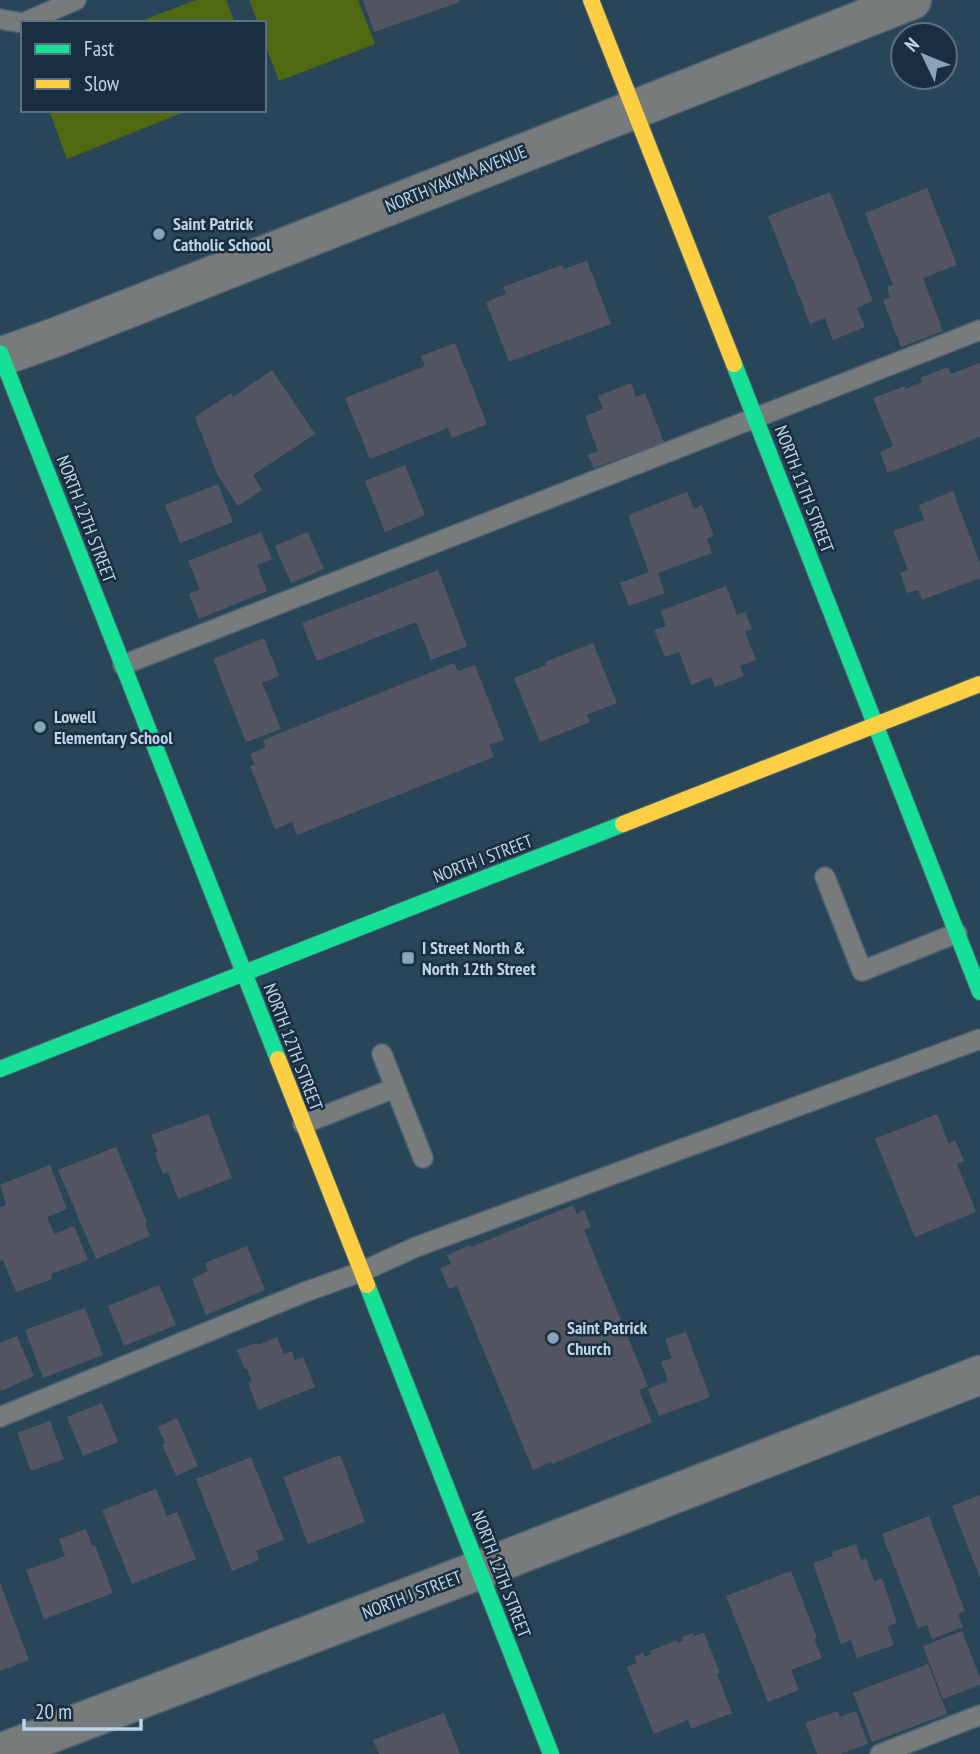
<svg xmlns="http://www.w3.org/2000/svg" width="980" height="1754" viewBox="0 0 980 1754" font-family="'PT Sans Narrow',sans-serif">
<rect width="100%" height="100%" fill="#294659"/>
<path fill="#506812" d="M 196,0 L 226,0 L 235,23 L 136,23 Z
M 249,0 L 358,0 L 375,44 L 279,81 L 264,41 L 264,23 L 258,23 Z
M 49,110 L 189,110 L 67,159 Z"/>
<path fill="#535662" d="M 363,0 L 459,0 L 460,2 L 374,32 Z
M 927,188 L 957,265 L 923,278 L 943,331 L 901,347 L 883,300 L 890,297 L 887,287 L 893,285 L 865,213 Z
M 830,192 L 873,301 L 857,308 L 865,327 L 833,340 L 825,318 L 810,324 L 768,216 Z
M 587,261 L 611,324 L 509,362 L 486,302 L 506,294 L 503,287 L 562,265 L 564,269 Z
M 455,343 L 487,424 L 452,438 L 448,428 L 370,459 L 345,398 L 425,366 L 421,356 Z
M 980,363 L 980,437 L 888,473 L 880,452 L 893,446 L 873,398 L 905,386 L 905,389 L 922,382 L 920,378 L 948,367 L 951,374 Z
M 272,370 L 315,434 L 253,475 L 262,490 L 238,506 L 217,474 L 195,417 L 231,393 L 233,397 Z
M 631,383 L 636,397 L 645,393 L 664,442 L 594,468 L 588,455 L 598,451 L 585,416 L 603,409 L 598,396 Z
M 405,465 L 425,515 L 385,532 L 365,481 Z
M 218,484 L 233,522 L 180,543 L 165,505 Z
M 953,491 L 980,563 L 980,578 L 922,600 L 918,590 L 907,593 L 900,573 L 908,570 L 893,531 L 924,520 L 919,505 Z
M 687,492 L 694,509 L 702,505 L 714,536 L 707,539 L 712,553 L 658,573 L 665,593 L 629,606 L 620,583 L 649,572 L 628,515 Z
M 261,532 L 272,559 L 257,565 L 267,591 L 199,619 L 189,594 L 200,589 L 188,561 Z
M 308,532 L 324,569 L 291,583 L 275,546 Z
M 438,570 L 467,646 L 431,660 L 416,622 L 317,661 L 302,623 Z
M 726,586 L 737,615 L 745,612 L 752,629 L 745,632 L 756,660 L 740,666 L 744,676 L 715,687 L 711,677 L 691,685 L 679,652 L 665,657 L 654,630 L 666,626 L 660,611 Z
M 264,638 L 279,676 L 262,683 L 281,729 L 246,742 L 213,659 Z
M 593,643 L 617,703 L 587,715 L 590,722 L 540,742 L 514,678 L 546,665 L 545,662 Z
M 454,663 L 458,671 L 475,665 L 504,740 L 489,745 L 494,757 L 297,835 L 292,822 L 275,829 L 250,766 L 255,765 L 250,754 L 266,747 L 263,740 Z
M 208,1114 L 232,1178 L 178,1199 L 168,1172 L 163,1174 L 155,1153 L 158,1152 L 151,1135 Z
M 937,1114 L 949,1144 L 955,1140 L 964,1161 L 957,1164 L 976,1212 L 915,1237 L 875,1139 Z
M 116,1147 L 147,1222 L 145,1223 L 150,1236 L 96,1259 L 58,1170 Z
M 50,1165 L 67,1209 L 47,1217 L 54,1234 L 74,1226 L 88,1260 L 51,1274 L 52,1279 L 16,1292 L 3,1260 L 0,1261 L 0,1207 L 6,1205 L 0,1185 Z
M 573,1205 L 577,1214 L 584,1210 L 591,1227 L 584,1230 L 648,1386 L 639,1390 L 652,1422 L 552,1464 L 551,1462 L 533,1470 L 457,1286 L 449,1289 L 440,1268 L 451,1264 L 447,1255 L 470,1245 L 471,1247 Z
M 247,1246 L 265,1290 L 206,1315 L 192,1279 L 208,1271 L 205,1263 Z
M 159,1285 L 176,1325 L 124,1346 L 108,1306 Z
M 85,1308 L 103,1355 L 43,1378 L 25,1330 Z
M 686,1332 L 710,1397 L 659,1416 L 648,1389 L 668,1381 L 661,1362 L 672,1358 L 665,1339 Z
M 17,1336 L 34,1376 L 1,1391 L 0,1387 L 0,1343 Z
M 277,1337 L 284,1354 L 292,1351 L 295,1360 L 303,1357 L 315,1387 L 258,1410 L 248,1383 L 252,1381 L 247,1369 L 245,1369 L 237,1350 L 256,1343 L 258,1345 Z
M 102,1403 L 118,1442 L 83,1456 L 67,1417 Z
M 177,1418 L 198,1466 L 176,1476 L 162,1444 L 165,1443 L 158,1427 Z
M 50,1421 L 64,1459 L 31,1471 L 17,1433 Z
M 340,1455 L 365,1522 L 308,1544 L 283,1477 Z
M 251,1457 L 284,1540 L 256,1551 L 259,1560 L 232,1571 L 196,1479 Z
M 156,1489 L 167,1516 L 177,1512 L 196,1559 L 132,1584 L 102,1510 Z
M 980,1495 L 980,1578 L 952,1506 Z
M 929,1516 L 965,1611 L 958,1614 L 963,1627 L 932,1639 L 927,1625 L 918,1628 L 882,1534 Z
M 86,1529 L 92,1546 L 95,1545 L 113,1593 L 44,1619 L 26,1570 L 65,1556 L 59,1539 Z
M 856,1544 L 861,1560 L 866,1558 L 874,1581 L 882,1578 L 897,1623 L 887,1626 L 894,1645 L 857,1658 L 851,1640 L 841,1644 L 813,1563 L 833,1556 L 832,1552 Z
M 791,1571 L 817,1638 L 814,1639 L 822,1658 L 791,1670 L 799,1690 L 768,1702 L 726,1596 Z
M 0,1583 L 29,1660 L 0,1671 Z
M 962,1631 L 980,1678 L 980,1685 L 943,1699 L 923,1646 Z
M 693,1633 L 694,1636 L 704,1633 L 720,1673 L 717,1674 L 732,1713 L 691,1729 L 688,1720 L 654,1734 L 627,1667 L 637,1663 L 634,1657 L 643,1653 L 645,1657 L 652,1654 L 650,1651 L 677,1640 L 678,1643 L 683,1641 L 682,1637 Z
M 928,1664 L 947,1714 L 872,1742 L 853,1693 Z
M 838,1711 L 840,1717 L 856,1711 L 868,1744 L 840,1754 L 817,1754 L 805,1723 Z
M 444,1713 L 460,1754 L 379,1754 L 373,1740 Z"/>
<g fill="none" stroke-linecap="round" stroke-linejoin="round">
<g stroke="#4a6272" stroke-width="22">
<path id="lane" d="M 0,19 L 23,23
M 23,23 L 76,0
M 123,665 L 980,330
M 825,877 L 862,971 L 957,933
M 382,1054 L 423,1158
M 303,1124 L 395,1088
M 0,1417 L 305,1292 L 361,1272 L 416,1247 L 980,1039
M 880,1754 L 980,1715"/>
</g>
<g stroke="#4a6272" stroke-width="41">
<path id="street" d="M 0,357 L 56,337 L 912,0
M 0,1753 L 479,1570 L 980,1375"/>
</g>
<g stroke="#4a6272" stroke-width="18">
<path id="fast" d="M 0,353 L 278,1059
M 734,364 L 980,992
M 0,1069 L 623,824
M 367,1285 L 551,1754"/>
</g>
<g stroke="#4a6272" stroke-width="18">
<path id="slow" d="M 591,0 L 734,364
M 623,824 L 980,684
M 278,1059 L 367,1285"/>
</g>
<use href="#lane" stroke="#787b7c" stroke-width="19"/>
<use href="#street" stroke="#787b7c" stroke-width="38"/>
<use href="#fast" stroke="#16e098" stroke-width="16"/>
<use href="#slow" stroke="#ffcf43" stroke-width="16"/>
</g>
<g fill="#89a3b8" stroke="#192e3e" stroke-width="2.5">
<circle cx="159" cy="234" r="7"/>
<circle cx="40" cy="727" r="7"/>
<rect x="401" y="951" width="14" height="14" rx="3.5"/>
<circle cx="553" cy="1338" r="7"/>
</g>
<g text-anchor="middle" stroke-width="5" stroke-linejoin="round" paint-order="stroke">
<g font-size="18" fill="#bcd5eb" stroke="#192e3e">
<text transform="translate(456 179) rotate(-22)" y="6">NORTH YAKIMA AVENUE</text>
<text transform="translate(804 489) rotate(69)" y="6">NORTH 11TH STREET</text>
<text transform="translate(86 519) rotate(69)" y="6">NORTH 12TH STREET</text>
<text transform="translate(483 859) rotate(-21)" y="6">NORTH I STREET</text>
<text transform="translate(293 1047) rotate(69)" y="6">NORTH 12TH STREET</text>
<text transform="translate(501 1574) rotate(69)" y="6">NORTH 12TH STREET</text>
<text transform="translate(412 1595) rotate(-21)" y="6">NORTH J STREET</text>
</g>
<g font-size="18" font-weight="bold" fill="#bcd5eb" stroke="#192e3e" text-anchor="start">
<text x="173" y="230">Saint Patrick<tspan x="173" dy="21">Catholic School</tspan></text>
<text x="54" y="723">Lowell<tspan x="54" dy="21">Elementary School</tspan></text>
<text x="422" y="954">I Street North &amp;<tspan x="422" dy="21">North 12th Street</tspan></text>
<text x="567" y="1334">Saint Patrick<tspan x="567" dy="21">Church</tspan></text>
</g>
</g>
<rect x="21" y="21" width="245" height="91" fill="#192e3e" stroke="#5a7183" stroke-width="2"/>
<rect x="35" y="44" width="35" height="10" fill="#16e098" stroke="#5a7183" stroke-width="2"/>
<text x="84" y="56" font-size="21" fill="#bcd5eb">Fast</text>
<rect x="35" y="79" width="35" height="10" fill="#ffcf43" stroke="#5a7183" stroke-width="2"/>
<text x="84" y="91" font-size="21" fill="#bcd5eb">Slow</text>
<g transform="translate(924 56) rotate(313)"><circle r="33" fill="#192e3e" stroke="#5a7183" stroke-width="2"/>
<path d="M0-5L12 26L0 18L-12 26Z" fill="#89a3b8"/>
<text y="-10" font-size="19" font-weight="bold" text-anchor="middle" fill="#bcd5eb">N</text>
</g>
<path d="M24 1719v10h117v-10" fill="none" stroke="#bcd5eb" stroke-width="3.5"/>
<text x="35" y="1719" font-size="21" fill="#bcd5eb" stroke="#192e3e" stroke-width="5" paint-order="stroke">20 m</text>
</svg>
